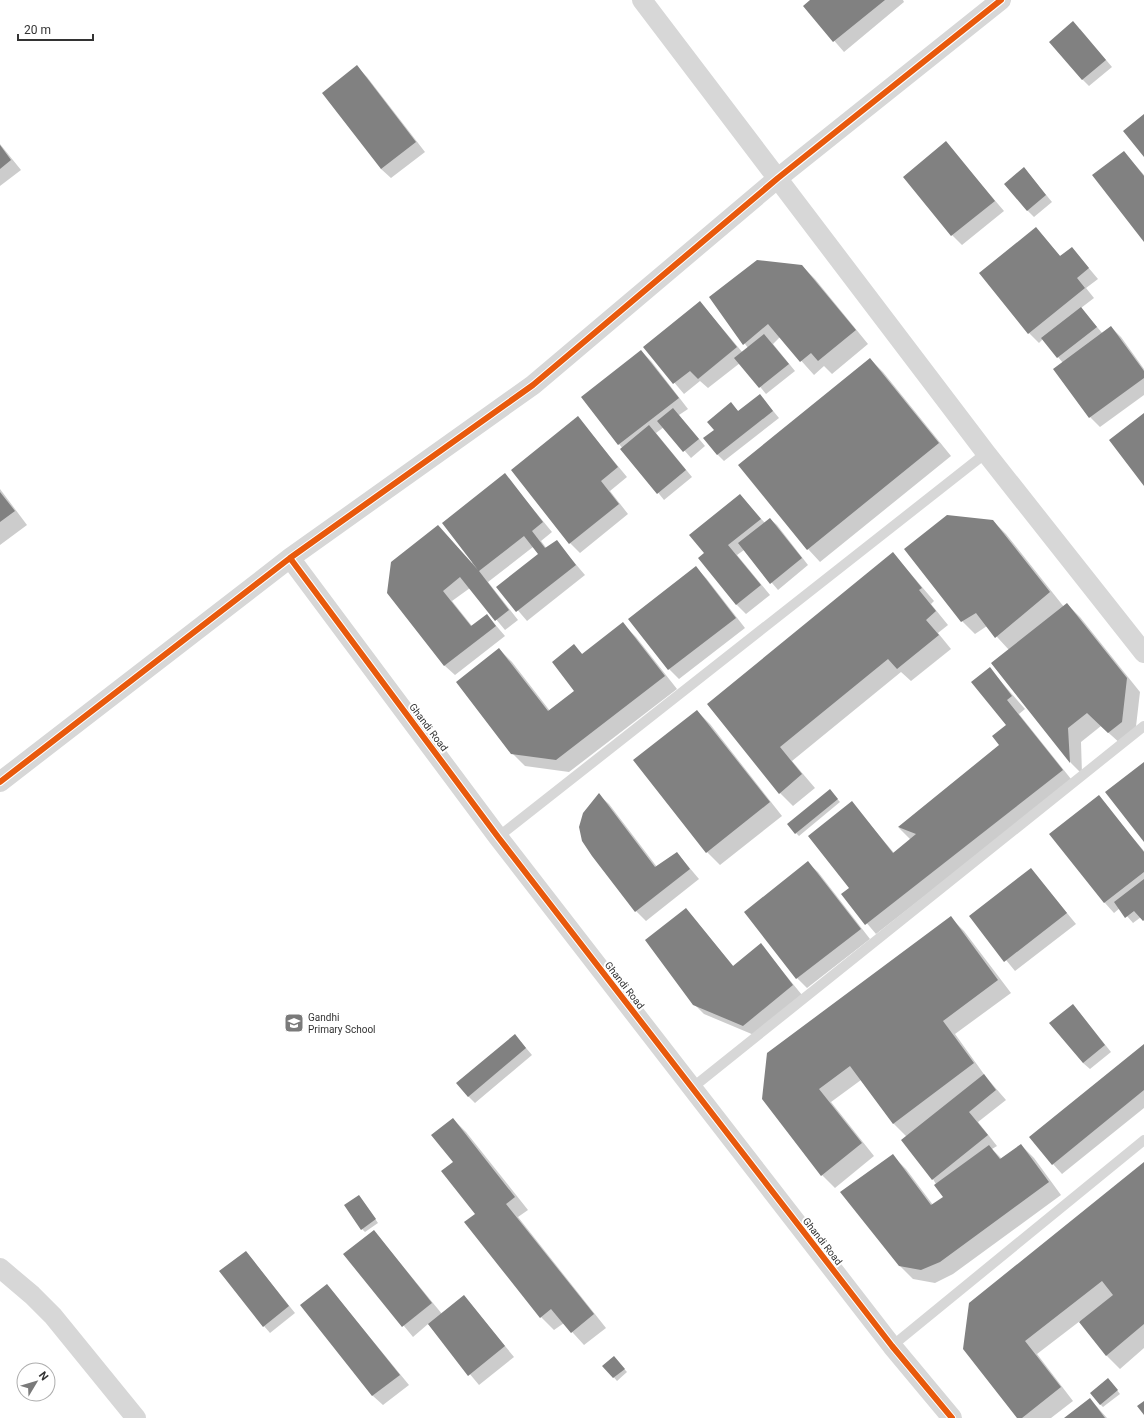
<svg xmlns="http://www.w3.org/2000/svg" width="1144" height="1418" viewBox="0 0 1144 1418" font-family="Roboto,sans-serif">
<rect width="100%" height="100%" fill="#fff"/>
<path fill="#0003" d="M 812,0 L 903,0 L 904,2 L 844,52 L 804,6 Z
M 1080,29 L 1112,67 L 1089,86 L 1082,79 Z
M 357,67 L 367,77 L 425,152 L 391,178 L 381,169 Z
M 946,143 L 1004,211 L 962,245 L 952,235 Z
M 0,144 L 21,170 L 0,186 Z
M 1124,152 L 1144,175 L 1144,241 Z
M 1024,168 L 1052,202 L 1034,217 L 1027,210 Z
M 1036,228 L 1061,257 L 1072,248 L 1098,279 L 1086,288 L 1094,298 L 1081,308 L 1103,334 L 1111,327 L 1121,337 L 1144,369 L 1144,395 L 1100,427 L 1090,417 L 1054,369 L 1063,363 L 1043,339 L 1039,343 L 1029,333 Z
M 802,266 L 815,279 L 868,344 L 832,374 L 824,366 L 814,375 L 780,337 L 773,344 L 795,371 L 766,394 L 740,363 L 708,388 L 700,381 L 684,394 L 644,347 L 700,302 L 743,353 L 748,348 L 711,297 Z
M 641,351 L 651,361 L 688,409 L 679,415 L 705,446 L 691,458 L 664,427 L 656,433 L 692,477 L 664,500 L 619,444 Z
M 870,359 L 883,372 L 951,456 L 820,562 L 808,549 Z
M 760,395 L 779,418 L 724,461 L 717,454 L 731,404 L 739,412 Z
M 578,418 L 627,477 L 610,491 L 628,514 L 580,553 L 570,543 Z
M 505,475 L 552,532 L 541,541 L 547,549 L 556,541 L 585,575 L 527,621 L 498,587 L 539,554 L 533,547 L 488,582 L 518,620 L 505,630 L 470,588 L 452,601 L 472,626 L 487,615 L 505,636 L 455,675 L 445,666 L 388,593 L 448,537 L 472,563 L 473,562 Z
M 0,489 L 27,525 L 0,545 Z
M 740,495 L 765,523 L 770,519 L 777,525 L 808,565 L 778,590 L 744,550 L 737,555 L 770,595 L 746,614 L 736,604 L 705,553 Z
M 993,521 L 1006,534 L 1064,607 L 1067,604 L 1080,617 L 1140,692 L 1135,735 L 1122,745 L 1101,726 L 1081,742 L 1082,774 L 1071,763 L 992,664 L 1009,650 L 987,626 L 975,634 L 962,621 Z
M 893,553 L 934,601 L 931,604 L 948,625 L 938,633 L 951,649 L 911,681 L 901,672 L 792,761 L 815,788 L 793,806 L 780,793 L 708,705 Z
M 696,568 L 706,578 L 745,628 L 679,679 L 669,669 Z
M 623,624 L 636,637 L 677,689 L 569,772 L 525,766 L 512,753 L 499,649 L 512,662 L 550,711 L 575,691 L 574,646 L 583,655 Z
M 990,669 L 1025,709 L 1019,714 L 1075,784 L 952,875 L 876,934 L 842,894 L 850,888 L 851,802 L 894,853 L 911,840 L 899,828 L 1001,746 L 1007,725 Z
M 697,711 L 710,724 L 782,816 L 720,865 L 707,852 Z
M 833,794 L 840,802 L 799,836 L 796,833 Z
M 599,795 L 609,804 L 657,867 L 677,853 L 699,879 L 646,921 L 636,911 Z
M 1098,797 L 1144,851 L 1144,921 L 1141,917 L 1133,923 L 1120,908 L 1114,913 L 1105,903 L 1051,834 Z
M 808,863 L 818,872 L 870,939 L 807,988 L 797,978 L 745,912 Z
M 1031,869 L 1076,924 L 1015,971 L 970,916 Z
M 686,909 L 734,967 L 761,945 L 802,995 L 754,1035 L 704,1014 L 694,1004 Z
M 951,918 L 964,931 L 1011,993 L 955,1034 L 986,1077 L 1006,1100 L 978,1122 L 997,1146 L 992,1149 L 1002,1159 L 1021,1145 L 1034,1158 L 1061,1195 L 953,1274 L 935,1283 L 913,1279 L 900,1266 L 893,1156 L 906,1169 L 933,1205 L 944,1197 L 907,1137 L 893,1123 L 861,1080 L 831,1102 L 874,1156 L 835,1188 L 822,1175 L 763,1098 Z
M 1079,1012 L 1111,1052 L 1090,1069 L 1083,1063 Z
M 521,1042 L 532,1055 L 475,1103 L 468,1096 Z
M 1144,1046 L 1144,1108 L 1062,1174 L 1053,1164 Z
M 453,1119 L 466,1132 L 528,1210 L 518,1217 L 606,1328 L 584,1345 L 564,1323 L 554,1330 L 541,1317 L 466,1223 L 477,1214 L 454,1162 Z
M 1144,1164 L 1144,1348 L 1120,1369 L 1107,1356 L 1080,1321 L 1037,1354 L 1073,1401 L 1051,1418 L 1018,1418 L 970,1304 Z
M 362,1200 L 378,1223 L 365,1232 L 362,1229 Z
M 374,1231 L 442,1314 L 464,1296 L 514,1357 L 479,1385 L 428,1324 L 413,1337 L 345,1254 Z
M 246,1252 L 295,1313 L 270,1333 L 264,1326 Z
M 327,1285 L 409,1385 L 383,1405 L 373,1396 L 302,1306 Z
M 617,1361 L 627,1372 L 617,1381 L 604,1366 Z
M 1111,1382 L 1120,1394 L 1103,1407 L 1100,1404 Z
M 1090,1399 L 1107,1418 L 1065,1418 Z"/>
<path fill="#818181" d="M 810,0 L 885,0 L 833,42 L 803,6 Z
M 1073,21 L 1106,60 L 1082,80 L 1049,42 Z
M 357,65 L 416,142 L 381,169 L 322,93 Z
M 1144,114 L 1144,157 L 1123,131 Z
M 946,141 L 995,201 L 951,236 L 903,177 Z
M 0,145 L 11,160 L 0,169 Z
M 1124,151 L 1144,176 L 1144,242 L 1092,175 Z
M 1024,167 L 1046,195 L 1027,211 L 1004,184 Z
M 1036,227 L 1060,256 L 1072,247 L 1089,268 L 1077,278 L 1085,288 L 1028,334 L 979,273 Z
M 757,260 L 802,265 L 856,330 L 818,361 L 811,353 L 800,362 L 768,324 L 743,345 L 709,297 Z
M 700,301 L 737,347 L 698,379 L 690,371 L 673,384 L 643,347 Z
M 1081,307 L 1097,327 L 1057,358 L 1041,338 Z
M 1111,326 L 1144,371 L 1144,378 L 1089,418 L 1053,369 Z
M 764,334 L 789,364 L 759,388 L 734,358 Z
M 641,350 L 679,398 L 618,445 L 581,397 Z
M 870,358 L 939,443 L 807,550 L 738,465 Z
M 760,394 L 773,411 L 717,455 L 703,438 L 714,430 L 707,422 L 731,402 L 738,411 Z
M 673,408 L 699,439 L 683,452 L 657,421 Z
M 1144,413 L 1144,486 L 1109,440 Z
M 578,416 L 618,467 L 601,481 L 619,504 L 569,544 L 511,470 Z
M 649,425 L 686,470 L 657,494 L 620,449 Z
M 505,473 L 543,522 L 532,531 L 545,548 L 557,540 L 576,565 L 516,612 L 496,587 L 538,554 L 524,536 L 479,571 L 509,610 L 495,621 L 460,577 L 443,591 L 471,626 L 487,614 L 496,626 L 444,666 L 387,593 L 391,562 L 438,525 L 478,570 L 442,523 Z
M 0,492 L 15,511 L 0,522 Z
M 740,494 L 761,519 L 728,545 L 761,585 L 736,605 L 698,558 L 704,553 L 689,535 Z
M 947,515 L 993,520 L 1050,592 L 995,638 L 976,613 L 961,622 L 904,549 Z
M 770,518 L 802,558 L 770,584 L 738,543 Z
M 893,552 L 922,588 L 919,590 L 936,611 L 926,620 L 939,635 L 897,669 L 888,659 L 780,747 L 802,774 L 779,794 L 707,704 Z
M 696,566 L 736,618 L 668,670 L 628,619 Z
M 1067,603 L 1127,678 L 1122,722 L 1108,733 L 1087,713 L 1068,728 L 1070,763 L 991,663 Z
M 623,622 L 665,676 L 556,760 L 511,754 L 456,682 L 499,648 L 548,711 L 574,691 L 552,662 L 574,644 L 582,654 Z
M 990,667 L 1012,696 L 1007,700 L 1063,770 L 865,925 L 841,894 L 849,888 L 808,836 L 852,801 L 893,853 L 916,834 L 898,827 L 999,745 L 992,736 L 1006,725 L 971,682 Z
M 697,710 L 770,802 L 706,853 L 633,760 Z
M 1144,762 L 1144,842 L 1105,792 Z
M 830,789 L 838,799 L 795,834 L 787,824 Z
M 599,793 L 655,867 L 677,852 L 690,869 L 635,912 L 592,856 L 582,841 L 579,827 L 583,813 Z
M 1099,795 L 1144,852 L 1144,872 L 1104,903 L 1049,834 Z
M 808,861 L 861,929 L 796,979 L 744,912 Z
M 1031,868 L 1067,913 L 1004,962 L 969,916 Z
M 1144,879 L 1144,920 L 1143,921 L 1134,911 L 1125,918 L 1114,902 Z
M 686,908 L 733,966 L 761,943 L 793,985 L 743,1026 L 693,1005 L 645,940 Z
M 951,916 L 998,980 L 943,1021 L 974,1063 L 893,1124 L 850,1066 L 819,1089 L 862,1143 L 821,1176 L 762,1099 L 767,1053 Z
M 1073,1004 L 1105,1045 L 1083,1063 L 1049,1023 Z
M 515,1034 L 526,1048 L 468,1097 L 456,1083 Z
M 1144,1044 L 1144,1090 L 1052,1165 L 1029,1137 Z
M 984,1074 L 996,1090 L 969,1112 L 988,1135 L 932,1180 L 901,1140 Z
M 453,1118 L 515,1197 L 506,1204 L 594,1314 L 571,1333 L 551,1309 L 540,1318 L 464,1222 L 475,1214 L 441,1171 L 453,1162 L 431,1135 Z
M 1021,1144 L 1049,1182 L 940,1262 L 921,1270 L 899,1266 L 840,1192 L 893,1154 L 931,1205 L 943,1197 L 934,1185 L 989,1145 L 1000,1159 Z
M 1144,1162 L 1144,1324 L 1106,1356 L 1079,1322 L 1113,1295 L 1102,1281 L 1025,1341 L 1061,1387 L 1022,1418 L 1017,1418 L 963,1349 L 969,1303 Z
M 359,1195 L 376,1219 L 361,1230 L 344,1205 Z
M 374,1230 L 432,1303 L 402,1327 L 343,1254 Z
M 246,1251 L 289,1306 L 263,1327 L 219,1271 Z
M 327,1284 L 400,1375 L 372,1396 L 300,1305 Z
M 464,1295 L 505,1346 L 468,1376 L 428,1324 Z
M 614,1356 L 625,1369 L 613,1378 L 602,1366 Z
M 1108,1378 L 1118,1390 L 1100,1405 L 1090,1393 Z
M 1090,1398 L 1105,1418 L 1064,1418 Z
M 1144,1401 L 1144,1415 L 1137,1406 Z"/>
<g fill="none" stroke-linecap="round" stroke-linejoin="round">
<path stroke="#d7d7d7" stroke-width="10" d="M 498,837 L 986,453
M 692,1088 L 1144,726
M 892,1346 L 1144,1140"/>
<path stroke="#d7d7d7" stroke-width="20" d="M 642,0 L 986,453 L 1144,653
M 290,558 L 498,837 L 892,1346 L 952,1418
M 0,782 L 290,558 L 533,385 L 778,178 L 1001,0
M 0,1268 L 32,1295 L 53,1316 L 136,1418"/>
<g stroke="#fff" stroke-width="8">
<path id="cycleway" d="M 290,558 L 498,837 L 892,1346 L 952,1418
M 0,782 L 290,558 L 533,385 L 778,178 L 1001,0"/>
</g>
<use href="#cycleway" stroke="#e8590c" stroke-width="6"/>
</g>
<defs>
<g id="school-square" transform="scale(1)"><rect x="-9" y="-9" width="18" height="18" rx="4" fill="#7a7a7a" stroke="#fff"/><path d="M0-5L7-2L0 1L-7-2ZM-4 1L0 2.5L4 1V4Q0 6-4 4Z" fill="#fff"/></g>
</defs>
<g fill-rule="evenodd">
<use href="#school-square" x="294" y="1023"/>
</g>
<g text-anchor="middle" stroke-width="4" stroke-linejoin="round" paint-order="stroke">
<g font-size="10" fill="#333" stroke="#fff">
<text transform="translate(429 727) rotate(53)" y="4">Ghandi Road</text>
<text transform="translate(625 985) rotate(52)" y="4">Ghandi Road</text>
<text transform="translate(823 1241) rotate(52)" y="4">Ghandi Road</text>
</g>
<g font-size="10" fill="#333" stroke="#fff" text-anchor="start">
<text x="308" y="1021">Gandhi<tspan x="308" dy="12">Primary School</tspan></text>
</g>
</g>
<g transform="translate(36 1382) rotate(52)"><circle r="19" fill="#ffffff" stroke="#adadad"/>
<path d="M0-3L7 15L0 10L-7 15Z" fill="#7a7a7a"/>
<text y="-6" font-size="11" font-weight="bold" text-anchor="middle" fill="#333333">N</text>
</g>
<path d="M18 34v6h75v-6" fill="none" stroke="#333333" stroke-width="2"/>
<text x="24" y="34" font-size="12" fill="#333333" stroke="#ffffff" stroke-width="3" paint-order="stroke">20 m</text>
</svg>
